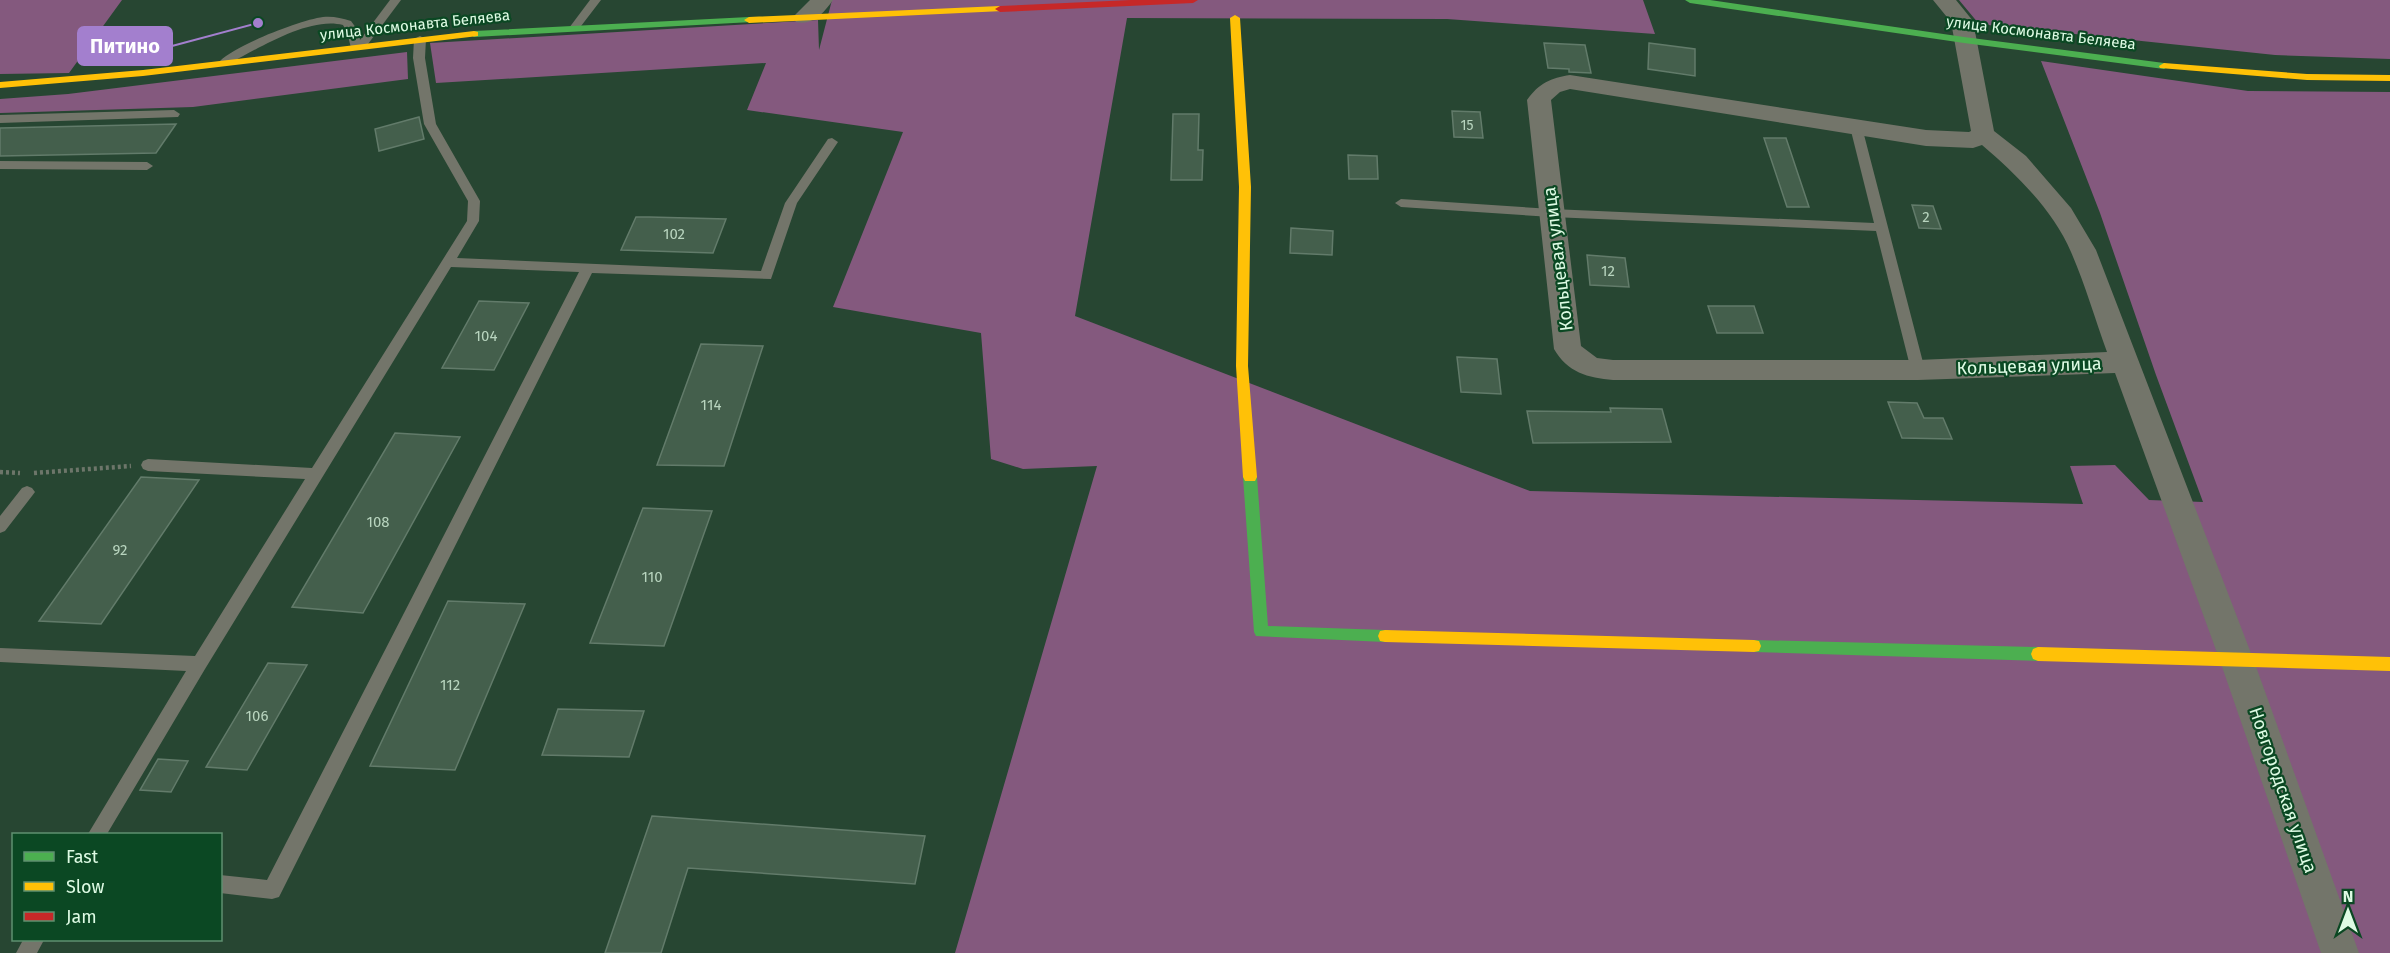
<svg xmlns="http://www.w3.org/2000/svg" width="2390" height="953" viewBox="0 0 2390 953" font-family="'Fira Sans',sans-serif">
<rect width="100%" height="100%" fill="#274632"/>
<path fill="#84597e" d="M 0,0 L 122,0 L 69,73 L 0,74 Z
M 832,0 L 1643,0 L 1655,34 L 1447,19 L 1127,18 L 1075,316 L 1530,491 L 2083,504 L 2070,466 L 2115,465 L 2149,500 L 2203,502 L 2156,375 L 2100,213 L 2041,61 L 2248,91 L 2390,92 L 2390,953 L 955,953 L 1097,466 L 1023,469 L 991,459 L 981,333 L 833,307 L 903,132 L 747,110 L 766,63 L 436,83 L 430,43 L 818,20 L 819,50 Z
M 1959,0 L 2390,0 L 2390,59 L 2275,55 L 1979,24 Z
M 407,52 L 408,79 L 193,107 L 0,113 L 0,99 L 68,94 Z"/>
<path fill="#445f4c" stroke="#627b6a" stroke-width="1.5" d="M 1544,43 L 1585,45 L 1591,73 L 1569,72 L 1569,69 L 1548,68 Z
M 1649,43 L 1695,49 L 1695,76 L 1648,69 Z
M 1452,111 L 1480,112 L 1483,138 L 1454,137 Z
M 1173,114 L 1199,114 L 1198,150 L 1203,150 L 1202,180 L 1171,180 Z
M 419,117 L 424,139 L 379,151 L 375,129 Z
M 176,124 L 156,153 L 0,156 L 0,128 Z
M 1764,138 L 1786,138 L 1809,207 L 1787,207 Z
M 1348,155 L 1377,156 L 1378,179 L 1349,179 Z
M 1912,205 L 1933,206 L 1941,229 L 1919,228 Z
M 636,217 L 649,217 L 726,219 L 713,253 L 621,250 Z
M 1291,228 L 1333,231 L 1332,255 L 1290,253 Z
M 1587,255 L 1625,258 L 1629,287 L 1590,285 Z
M 479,301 L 529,303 L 494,370 L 442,368 Z
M 1708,306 L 1754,306 L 1763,333 L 1717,333 Z
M 701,344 L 763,346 L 724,466 L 657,465 Z
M 1457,357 L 1497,359 L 1501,394 L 1461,392 Z
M 1888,402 L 1917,403 L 1924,418 L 1943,418 L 1952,439 L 1902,438 Z
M 1610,408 L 1662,409 L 1671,442 L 1533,443 L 1527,411 L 1611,412 Z
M 395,433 L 460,437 L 363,613 L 292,607 Z
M 141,477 L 199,480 L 101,624 L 39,621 Z
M 643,508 L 712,511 L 664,646 L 590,643 Z
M 448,601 L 525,604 L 455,770 L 370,766 Z
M 268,663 L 307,665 L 247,770 L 206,767 Z
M 558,709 L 644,711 L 629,757 L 542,755 Z
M 158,759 L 188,761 L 171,792 L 140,790 Z
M 652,816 L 925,836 L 915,884 L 688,868 L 661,953 L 605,953 Z"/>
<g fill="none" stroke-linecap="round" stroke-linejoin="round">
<path stroke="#6d766a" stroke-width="4.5" stroke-dasharray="3 3" stroke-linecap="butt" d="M 0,472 L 20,473
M 34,473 L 131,466"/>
<path fill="#73756a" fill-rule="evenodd" d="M 390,0 L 401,0 L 365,48 L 351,48 L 347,32 L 343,25 C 310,16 259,48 230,63 L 222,63 L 220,61 C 236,45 300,20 323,17 C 333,16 341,18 351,21 L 359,32 L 360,40 Z
M 590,0 L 601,0 L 578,30 L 570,30 L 569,28 Z
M 420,36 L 426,39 L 425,58 L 436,124 L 480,201 L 479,221 L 457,258 L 761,271 L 785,203 L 828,139 L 832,138 L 838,142 L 797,203 L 771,279 L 592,273 L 279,897 L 272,899 L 220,893 L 220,875 L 267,880 L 579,272 L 451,267 L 205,669 L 107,834 L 88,834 L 186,671 L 0,662 L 0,648 L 195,656 L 305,479 L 148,471 L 143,469 L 141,465 L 143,461 L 148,459 L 312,468 L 467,221 L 468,201 L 424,124 L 413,58 L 414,39 Z
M 174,110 L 180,114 L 178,117 L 0,123 L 0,115 Z
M 1856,123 L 1862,127 L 1925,370 L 1918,375 L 1911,370 L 1876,231 L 1552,217 L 1401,207 L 1395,203 L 1401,199 L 1552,209 L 1874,223 L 1850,127 Z
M 0,161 L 147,162 L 153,166 L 147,170 L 0,169 Z
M 27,486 L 32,488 L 35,492 L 32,496 L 5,531 L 0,533 L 0,516 L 22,488 Z
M 23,940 L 44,940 L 37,953 L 16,953 Z"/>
<path fill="#73756a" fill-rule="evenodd" d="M 810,0 L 833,0 C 824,13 812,26 796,22 L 793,17 Z
M 1933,0 L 1956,0 L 1973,21 L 1994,131 L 2026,156 L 2071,208 L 2096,250 L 2254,661 L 2359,953 L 2321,953 L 2220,661 L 2115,373 L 1918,380 L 1613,380 C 1588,378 1567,372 1554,349 L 1527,100 C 1539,83 1551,78 1570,75 L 1926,130 L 1969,132 L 1971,131 L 1951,22 ZM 1570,89 L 1926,146 L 1973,148 L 1982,145 C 2016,174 2053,210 2071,252 C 2085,284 2095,319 2107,352 L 1918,360 L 1613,360 L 1597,358 L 1581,346 L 1551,100 L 1560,92 Z"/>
<path fill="#4caf50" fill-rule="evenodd" d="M 1685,0 L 1710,0 L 1964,37 L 2164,63 L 2169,66 L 2164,69 L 1964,43 L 1690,3 Z
M 749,17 L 752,18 L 752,22 L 474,37 L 469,34 L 474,31 Z
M 1250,472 L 1255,473 L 1257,477 L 1268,626 L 1385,630 L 1390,631 L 1392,636 L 1390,641 L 1385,642 L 1256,636 L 1254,632 L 1243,477 L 1245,473 Z
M 1754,640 L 2038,647 L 2043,649 L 2045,654 L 2043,659 L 2038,661 L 1754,652 L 1749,651 L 1747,646 L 1749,641 Z"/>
<path fill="#ffc107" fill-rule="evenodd" d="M 1000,6 L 1003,7 L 1003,11 L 749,23 L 744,20 L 749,17 Z
M 1235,15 L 1240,18 L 1251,187 L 1248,366 L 1257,477 L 1255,481 L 1245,481 L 1243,477 L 1236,366 L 1239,187 L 1230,18 Z
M 474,31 L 478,32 L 478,36 L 143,76 L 0,88 L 0,82 L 143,70 Z
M 2164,63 L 2307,74 L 2390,75 L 2390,81 L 2307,80 L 2160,68 L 2159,66 Z
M 1385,630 L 1754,640 L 1759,641 L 1761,646 L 1759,651 L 1754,652 L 1385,642 L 1380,641 L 1378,636 L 1380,631 Z
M 2038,647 L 2390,657 L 2390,671 L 2038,661 L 2033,659 L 2031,654 L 2033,649 Z"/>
<path fill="#c62828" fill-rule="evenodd" d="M 1131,0 L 1198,0 L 1193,3 L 1000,12 L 995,9 L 1000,6 Z"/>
</g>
<g text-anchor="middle" stroke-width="4.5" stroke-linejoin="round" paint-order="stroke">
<g font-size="14" fill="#b8d4be">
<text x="1467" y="130">15</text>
</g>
<g font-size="15" fill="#defbe4" stroke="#0b4823">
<text transform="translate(415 25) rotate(-6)" y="5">улица Космонавта Беляева</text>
<text transform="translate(2041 33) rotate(7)" y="5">улица Космонавта Беляева</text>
</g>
<g font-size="15" fill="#b8d4be">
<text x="1926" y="222">2</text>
<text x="674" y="239">102</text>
<text x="1608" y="276">12</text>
<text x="486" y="341">104</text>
<text x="711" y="410">114</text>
<text x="378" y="527">108</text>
<text x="120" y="555">92</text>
<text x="652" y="582">110</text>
<text x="450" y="690">112</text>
<text x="257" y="721">106</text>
</g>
<g font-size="18" fill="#defbe4" stroke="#0b4823">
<text transform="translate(1558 259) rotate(-97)" y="6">Кольцевая улица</text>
<text transform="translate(2029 366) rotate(-2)" y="6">Кольцевая улица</text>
<text transform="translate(2283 790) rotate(71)" y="6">Новгородская улица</text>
</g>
</g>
<path fill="none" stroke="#a37fce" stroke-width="2" d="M258 23L172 46"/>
<circle fill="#a37fce" stroke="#0b4823" stroke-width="2" cx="258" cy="23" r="6"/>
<rect fill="#a37fce" stroke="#a37fce" stroke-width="2" x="78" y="27" width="94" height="38" rx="6"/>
<g font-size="20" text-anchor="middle" font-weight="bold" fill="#fff">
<text x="125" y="53">Питино</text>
</g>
<rect x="12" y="833" width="210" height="108" fill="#0b4823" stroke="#5f9070" stroke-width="1.5"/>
<rect x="24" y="852" width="30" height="9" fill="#4caf50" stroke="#5f9070" stroke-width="1.5"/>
<text x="66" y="863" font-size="18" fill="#defbe4">Fast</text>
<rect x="24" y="882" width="30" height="9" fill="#ffc107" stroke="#5f9070" stroke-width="1.5"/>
<text x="66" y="893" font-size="18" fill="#defbe4">Slow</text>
<rect x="24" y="912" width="30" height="9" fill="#c62828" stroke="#5f9070" stroke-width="1.5"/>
<text x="66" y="923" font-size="18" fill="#defbe4">Jam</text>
<g transform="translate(2348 911)" stroke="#0b4823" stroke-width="4.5" paint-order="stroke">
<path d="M0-4.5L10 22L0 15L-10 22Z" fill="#defbe4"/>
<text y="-9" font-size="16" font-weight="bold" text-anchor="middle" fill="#defbe4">N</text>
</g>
</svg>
